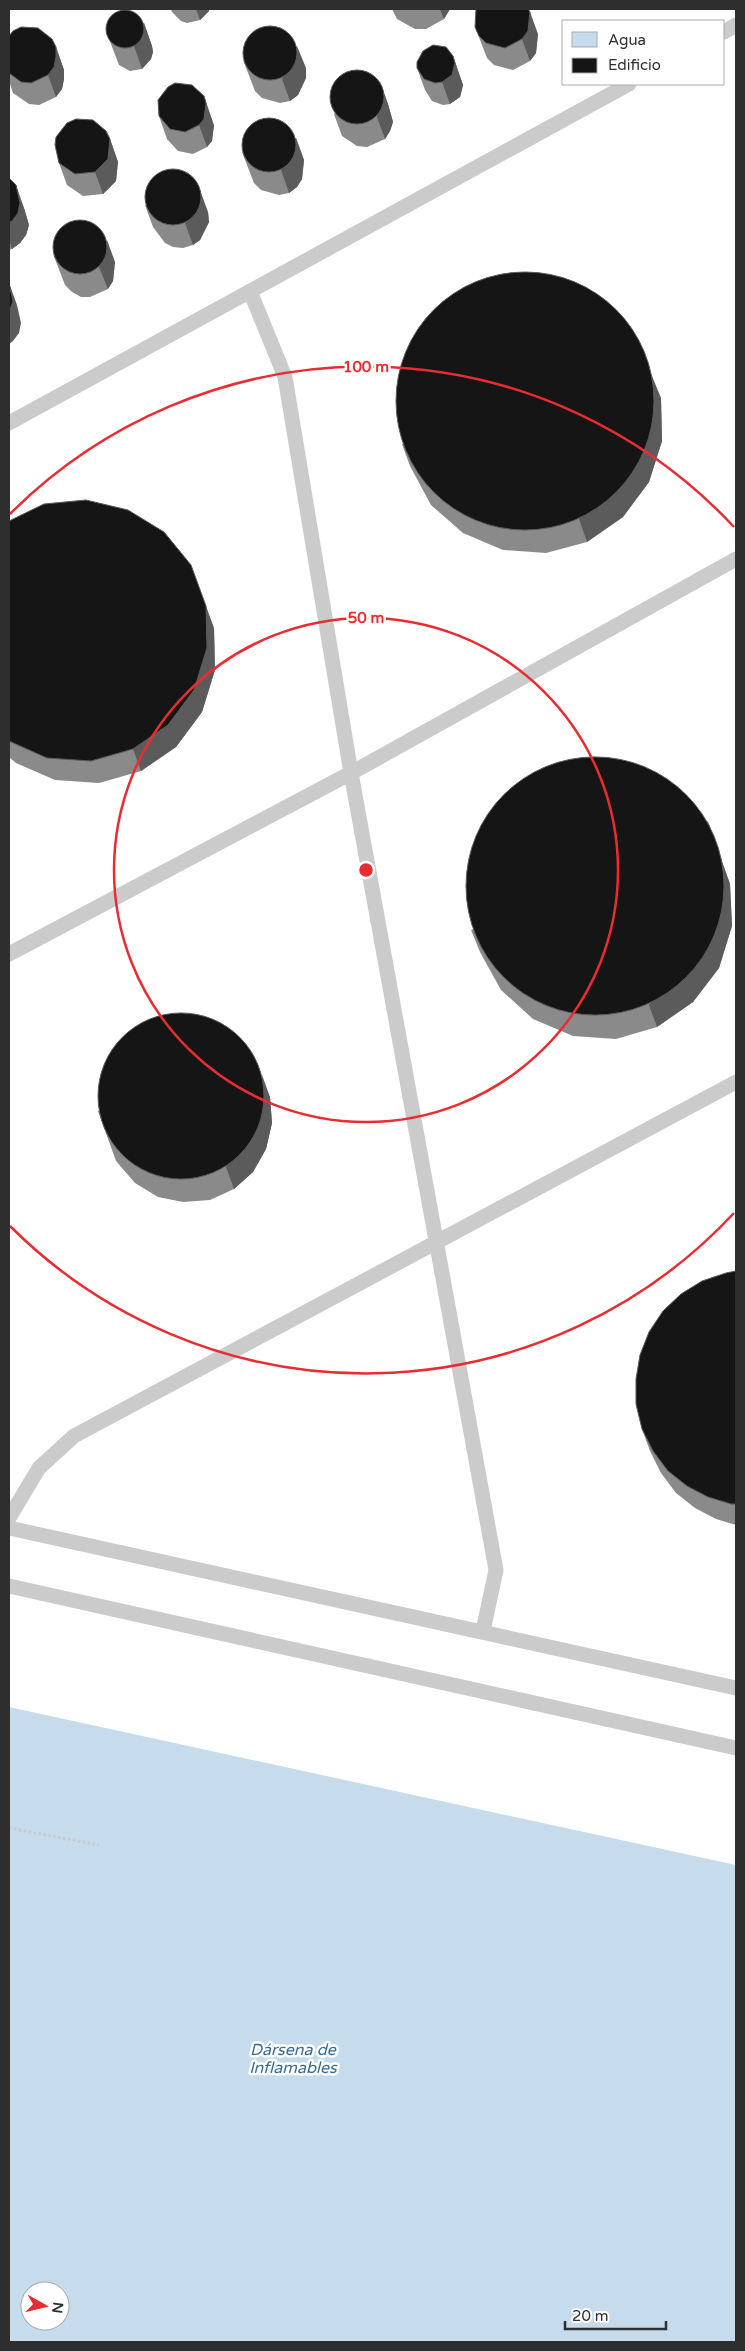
<svg xmlns="http://www.w3.org/2000/svg" width="745" height="2351" viewBox="0 0 745 2351" font-family="'Varela Round',sans-serif">
<rect width="100%" height="100%" fill="#fff"/>
<path fill="#c6dcec" fill-rule="evenodd" d="M 9,1707 L 736,1865 L 736,2342 L 9,2342 ZM 30,2291 L 60,2291 L 60,2321 L 30,2321 Z"/>
<g fill="none" stroke-linecap="round" stroke-linejoin="round">
<path stroke="#cbcbcb" stroke-width="3" stroke-dasharray="2.5 2.5" stroke-linecap="butt" d="M 9,1828 L 99,1845"/>
<path stroke="#cbcbcb" stroke-width="15" d="M 724,32 L 736,25
M 250,291 L 285,377 L 351,773 L 496,1570 L 483,1631
M 9,423 L 629,84
M 9,954 L 351,773 L 736,559
M 9,1518 L 39,1468 L 74,1436 L 736,1082
M 9,1528 L 736,1688
M 9,1586 L 736,1748"/>
</g>
<path fill="#8a8a8a" d="M 171,9 L 209,9 L 209,11 L 200,20 L 187,23 L 181,21 L 172,12 Z
M 392,9 L 450,9 L 444,19 L 426,29 L 415,29 L 397,19 Z
M 144,23 L 152,46 L 153,52 L 151,59 L 142,69 L 130,71 L 119,65 L 106,31 Z
M 475,27 L 538,34 L 536,53 L 530,61 L 513,70 L 494,65 L 487,58 Z
M 9,36 L 56,47 L 64,70 L 64,79 L 62,89 L 56,97 L 39,105 L 29,104 L 13,93 L 9,81 Z
M 453,56 L 463,85 L 460,97 L 450,104 L 443,105 L 432,101 L 425,90 L 417,68 Z
M 243,60 L 306,68 L 306,78 L 298,95 L 290,101 L 280,103 L 262,98 L 255,91 Z
M 380,82 L 388,104 L 393,122 L 390,131 L 385,139 L 367,147 L 357,146 L 342,136 L 334,114 Z
M 159,116 L 214,125 L 212,141 L 207,147 L 193,154 L 178,151 L 167,139 Z
M 296,138 L 304,160 L 302,179 L 297,187 L 289,193 L 279,195 L 261,190 L 254,183 L 242,152 Z
M 110,139 L 118,162 L 116,181 L 103,194 L 83,196 L 67,185 L 59,163 Z
M 9,178 L 24,208 L 29,225 L 26,235 L 20,243 L 12,249 L 9,250 Z
M 145,205 L 208,212 L 209,222 L 200,240 L 193,245 L 183,248 L 173,247 L 165,243 L 153,227 Z
M 53,254 L 115,262 L 113,281 L 108,289 L 90,297 L 81,297 L 72,292 L 65,285 Z
M 661,398 L 662,441 L 649,482 L 623,517 L 587,542 L 546,553 L 503,550 L 463,533 L 431,505 L 410,466 L 402,444 Z
M 9,521 L 214,628 L 215,670 L 202,712 L 176,747 L 141,771 L 99,783 L 55,780 L 16,763 L 9,757 Z
M 708,821 L 730,884 L 732,926 L 719,968 L 693,1002 L 657,1027 L 616,1039 L 573,1036 L 533,1019 L 501,990 L 480,952 L 471,930 Z
M 270,1097 L 272,1123 L 266,1149 L 253,1172 L 234,1189 L 210,1200 L 183,1202 L 158,1197 L 135,1183 L 116,1161 L 98,1111 Z
M 736,1271 L 736,1525 L 716,1519 L 695,1508 L 676,1493 L 661,1473 L 650,1451 L 642,1429 Z"/>
<path fill="#5b5b5b" d="M 196,9 L 209,9 L 209,11 L 200,20 Z
M 440,9 L 450,9 L 444,19 Z
M 530,12 L 538,34 L 536,53 L 530,61 L 522,39 Z
M 144,23 L 152,46 L 153,52 L 151,59 L 142,69 L 134,46 Z
M 297,46 L 306,68 L 306,78 L 298,95 L 290,101 L 282,79 Z
M 56,47 L 64,70 L 64,79 L 62,89 L 56,97 L 48,75 Z
M 453,56 L 463,85 L 460,97 L 450,104 L 442,82 Z
M 380,82 L 388,104 L 393,122 L 390,131 L 385,139 L 377,117 Z
M 204,96 L 214,125 L 212,141 L 207,147 L 199,125 Z
M 296,138 L 304,160 L 302,179 L 297,187 L 289,193 L 281,170 Z
M 110,139 L 118,162 L 116,181 L 103,194 L 95,172 Z
M 16,185 L 24,208 L 29,225 L 26,235 L 20,243 L 12,249 L 9,239 L 9,223 Z
M 200,190 L 208,212 L 209,222 L 200,240 L 193,245 L 185,223 Z
M 107,240 L 115,262 L 113,281 L 108,289 L 99,267 Z
M 9,283 L 17,305 L 21,323 L 19,333 L 13,341 L 9,344 Z
M 652,376 L 661,398 L 662,441 L 649,482 L 623,517 L 587,542 L 579,519 Z
M 206,606 L 214,628 L 215,670 L 202,712 L 176,747 L 141,771 L 133,749 Z
M 722,862 L 730,884 L 732,926 L 719,968 L 693,1002 L 657,1027 L 649,1005 Z
M 262,1075 L 270,1097 L 272,1123 L 266,1149 L 253,1172 L 234,1189 L 226,1167 Z"/>
<path fill="#151515" stroke="#5b5b5b" d="M 476,9 L 528,9 L 530,12 L 528,31 L 522,39 L 505,48 L 486,43 L 479,36 L 475,27 Z
M106 29a19 19 0 1 1 38 0a19 19 0 1 1-38 0Z
M243 53a27 27 0 1 1 54 0a27 27 0 1 1-54 0Z
M 21,27 L 38,28 L 52,39 L 56,47 L 56,57 L 54,67 L 48,75 L 31,83 L 21,82 L 9,73 L 9,36 L 13,31 Z
M 433,45 L 446,47 L 453,56 L 455,63 L 452,75 L 442,82 L 435,83 L 424,79 L 417,68 L 417,62 L 423,51 Z
M330 97a27 27 0 1 1 54 0a27 27 0 1 1-54 0Z
M 175,83 L 192,85 L 204,96 L 206,103 L 204,119 L 199,125 L 185,132 L 170,129 L 159,116 L 158,100 L 168,87 Z
M242 145a27 27 0 1 1 54 0a27 27 0 1 1-54 0Z
M 76,119 L 93,120 L 106,131 L 110,139 L 108,159 L 95,172 L 75,174 L 59,163 L 55,145 L 56,137 L 67,123 Z
M145 197a28 28 0 1 1 56 0a28 28 0 1 1-56 0Z
M 9,178 L 16,185 L 20,203 L 18,213 L 12,221 L 9,223 Z
M53 247a27 27 0 1 1 54 0a27 27 0 1 1-54 0Z
M396 401a129 129 0 1 1 258 0a129 129 0 1 1-258 0Z
M 9,283 L 13,301 L 9,313 Z
M 86,500 L 128,510 L 164,532 L 191,565 L 206,606 L 207,648 L 194,690 L 168,725 L 133,749 L 91,761 L 47,758 L 9,741 L 9,521 L 44,504 Z
M466 886a129 129 0 1 1 258 0a129 129 0 1 1-258 0Z
M98 1096a83 83 0 1 1 166 0a83 83 0 1 1-166 0Z
M 736,1271 L 736,1504 L 731,1504 L 708,1497 L 687,1486 L 668,1471 L 653,1451 L 642,1429 L 636,1404 L 636,1379 L 640,1355 L 649,1332 L 663,1311 L 681,1294 L 702,1281 L 726,1273 Z"/>
<g fill="none" stroke="#e92c32" stroke-width="2.5">
<circle cx="366" cy="870" r="252"/>
<path d="M734 1213A503 503 0 0 1 10 1226M10 514A503 503 0 0 1 734 527"/>
</g>
<g text-anchor="middle" stroke-width="5" stroke-linejoin="round" paint-order="stroke">
<g font-size="16" font-style="italic" fill="#3a6c91" stroke="#fff">
<text x="293" y="2055">Dársena de<tspan x="293" dy="18">Inflamables</tspan></text>
</g>
</g>
<circle cx="366" cy="870" r="8" fill="#e92c32" stroke="#fff" stroke-width="2.5"/>
<g font-size="15" text-anchor="middle" font-weight="bold" fill="#e92c32" stroke="#fff" stroke-width="5" stroke-linejoin="round" paint-order="stroke">
<text x="366" y="372">100 m</text>
<text x="366" y="623">50 m</text>
</g>
<rect width="745" height="2351" fill="none" stroke="#2e2e2e" stroke-width="20"/>
<rect x="562" y="20" width="162" height="65" fill="#ffffff" stroke="#ababab"/>
<rect x="572" y="32" width="25" height="15" fill="#c6dcec" stroke="#ababab"/>
<text x="608" y="45" font-size="15" fill="#2e2e2e">Agua</text>
<rect x="572" y="58" width="25" height="15" fill="#151515" stroke="#ababab"/>
<text x="608" y="70" font-size="15" fill="#2e2e2e">Edificio</text>
<g transform="translate(45 2306) rotate(98)"><circle r="24" fill="#ffffff" stroke="#ababab"/>
<path d="M0-4L9 19L0 12L-9 19Z" fill="#e92c32"/>
<text y="-8" font-size="14" font-weight="bold" text-anchor="middle" fill="#2e2e2e">N</text>
</g>
<path d="M565 2321v8h101v-8" fill="none" stroke="#2e2e2e" stroke-width="2.5"/>
<text x="572" y="2321" font-size="15" fill="#2e2e2e" stroke="#ffffff" stroke-width="4" paint-order="stroke">20 m</text>
</svg>
